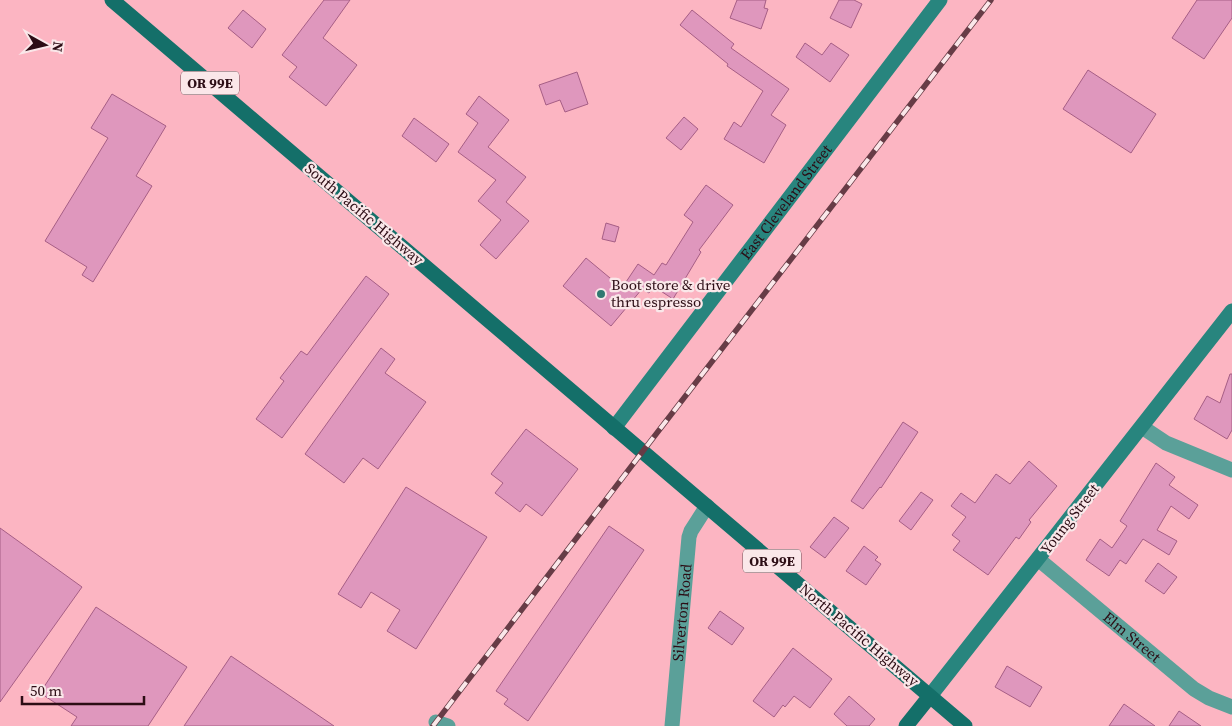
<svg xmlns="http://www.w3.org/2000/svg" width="1232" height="726" viewBox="0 0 1232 726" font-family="'Source Serif 4',serif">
<rect width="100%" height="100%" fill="#fcb5c2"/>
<path fill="#df97bd" stroke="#a65e85" d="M 324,0 L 350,0 L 323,38 L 357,65 L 326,106 L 289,77 L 297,67 L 282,55 Z
M 737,0 L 766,0 L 764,8 L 768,9 L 761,29 L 730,18 Z
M 839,0 L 854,0 L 862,4 L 851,28 L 830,18 Z
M 1197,0 L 1232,0 L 1232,18 L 1204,59 L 1172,38 Z
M 243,10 L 266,29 L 252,48 L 228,28 Z
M 692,10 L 734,44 L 731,48 L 789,89 L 771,115 L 786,125 L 764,163 L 724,139 L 734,122 L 741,127 L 763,91 L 727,66 L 728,64 L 680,25 Z
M 805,43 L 822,55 L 831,43 L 849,55 L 830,82 L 796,57 Z
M 1088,70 L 1156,114 L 1131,153 L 1063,109 Z
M 577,72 L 588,104 L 565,112 L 560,100 L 546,105 L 539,85 Z
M 112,94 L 166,126 L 136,176 L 152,186 L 93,282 L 82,275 L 87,267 L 45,241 L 108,138 L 91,128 Z
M 479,96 L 509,120 L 488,147 L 526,177 L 506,202 L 529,221 L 496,259 L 480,245 L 501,220 L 478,201 L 496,180 L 458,152 L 478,123 L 466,114 Z
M 684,117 L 698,129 L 681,150 L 666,138 Z
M 414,118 L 449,144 L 436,162 L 402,136 Z
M 706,185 L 733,205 L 699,250 L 701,252 L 673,299 L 653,286 L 649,293 L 642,289 L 611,326 L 563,286 L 586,258 L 622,288 L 638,264 L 654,275 L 662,263 L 666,265 L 693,222 L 684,215 Z
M 606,223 L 619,227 L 615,242 L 602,239 Z
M 366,276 L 389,294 L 282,438 L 256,419 L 284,381 L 280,378 L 301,351 L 307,355 Z
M 381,348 L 395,359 L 385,373 L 426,402 L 378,469 L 363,458 L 344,483 L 305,454 Z
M 1230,374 L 1232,374 L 1232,430 L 1227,439 L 1194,419 L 1207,396 L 1220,403 Z
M 903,422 L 918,432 L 881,488 L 880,487 L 863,509 L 851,501 Z
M 526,429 L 578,469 L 542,516 L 526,504 L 520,512 L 495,493 L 503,483 L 491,474 Z
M 1029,461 L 1057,486 L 1029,520 L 1031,522 L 1019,539 L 1016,537 L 988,575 L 953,550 L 960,541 L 952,535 L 966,517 L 951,506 L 961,493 L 975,503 L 996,474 L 1010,484 Z
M 1156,463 L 1175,477 L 1169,485 L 1198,505 L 1189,519 L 1171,506 L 1157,530 L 1177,541 L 1169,555 L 1143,539 L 1126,564 L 1120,560 L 1109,576 L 1086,560 L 1100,539 L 1112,548 L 1127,526 L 1120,521 Z
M 406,487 L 487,537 L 416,649 L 387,631 L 400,610 L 371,592 L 361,608 L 338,594 Z
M 921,492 L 933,500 L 911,530 L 899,521 Z
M 834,517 L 849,528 L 825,558 L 810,547 Z
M 609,526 L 644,550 L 528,721 L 504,704 L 508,699 L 496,691 Z
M 0,528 L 82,587 L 0,702 Z
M 864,546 L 878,557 L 875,560 L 881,564 L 866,585 L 846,571 Z
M 1158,563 L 1177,577 L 1164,594 L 1145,581 Z
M 96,607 L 187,667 L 148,726 L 71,726 L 77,717 L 40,693 Z
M 720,611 L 744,628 L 732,645 L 708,628 Z
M 793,648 L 832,679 L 810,708 L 794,696 L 785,707 L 783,705 L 774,717 L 753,701 Z
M 231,656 L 334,726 L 184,726 Z
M 1007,666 L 1042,687 L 1030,707 L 995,687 Z
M 849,696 L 875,719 L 869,726 L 847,726 L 834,714 Z
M 1124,704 L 1155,726 L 1109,726 Z
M 1179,711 L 1201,726 L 1169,726 Z"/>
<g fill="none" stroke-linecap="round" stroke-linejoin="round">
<g stroke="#5ba099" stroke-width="15">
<path d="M 1142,427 L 1166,443 L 1232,470"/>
<path id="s1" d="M 1038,559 L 1194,689 L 1209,698 L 1232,707"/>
<path d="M 436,722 L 448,726"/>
<path id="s2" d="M 672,726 L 689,537 L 691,531 L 707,506"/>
</g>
<g stroke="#28857e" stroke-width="15">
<path id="s3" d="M 614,428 L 940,0"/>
<path d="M 930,696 L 1232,311"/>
</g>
<path stroke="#146f69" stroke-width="15" d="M 112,0 L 965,726
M 906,726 L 930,696"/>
<g stroke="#673c46" stroke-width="5.5">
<path id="rail" d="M 433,726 L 643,451 L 991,0"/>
</g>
<use href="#rail" stroke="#fae7e9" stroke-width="4" stroke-dasharray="11" stroke-linecap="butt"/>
</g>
<circle fill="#317972" stroke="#fae7e9" stroke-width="2" cx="601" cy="294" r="5"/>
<g text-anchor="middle" stroke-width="4.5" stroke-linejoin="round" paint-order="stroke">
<g fill="#fae7e9" stroke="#6a4e55" stroke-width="1">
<rect x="181" y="71.5" width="58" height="23" rx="4"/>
<rect x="743" y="549.5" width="58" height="23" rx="4"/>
</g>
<g font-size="14" font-weight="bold" fill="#2c0d15">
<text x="210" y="88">OR 99E</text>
<text x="772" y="566">OR 99E</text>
</g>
<g font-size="15" fill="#2c0d15" stroke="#fae7e9">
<text dy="5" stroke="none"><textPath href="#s3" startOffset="284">East Cleveland Street</textPath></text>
<text transform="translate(364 214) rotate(40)" y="5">South Pacific Highway</text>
<text transform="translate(1070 519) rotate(-52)" y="5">Young Street</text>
<text dy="5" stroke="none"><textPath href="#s2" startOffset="114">Silverton Road</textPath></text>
<text transform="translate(859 635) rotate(40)" y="5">North Pacific Highway</text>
<text dy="5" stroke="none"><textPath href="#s1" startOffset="122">Elm Street</textPath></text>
</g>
<g font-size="15" fill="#2c0d15" stroke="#fae7e9" text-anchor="start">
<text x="611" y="290">Boot store &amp; drive<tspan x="611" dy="17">thru espresso</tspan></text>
</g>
</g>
<g transform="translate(45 45) rotate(98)" stroke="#fae7e9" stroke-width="4" paint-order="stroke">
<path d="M0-4L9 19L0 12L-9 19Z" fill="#2c0d15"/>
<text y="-8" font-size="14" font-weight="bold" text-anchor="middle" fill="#2c0d15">N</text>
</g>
<path d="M22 696v8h122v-8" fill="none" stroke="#2c0d15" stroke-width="2.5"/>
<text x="30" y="696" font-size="15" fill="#2c0d15" stroke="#fae7e9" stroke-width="4" paint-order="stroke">50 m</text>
</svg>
